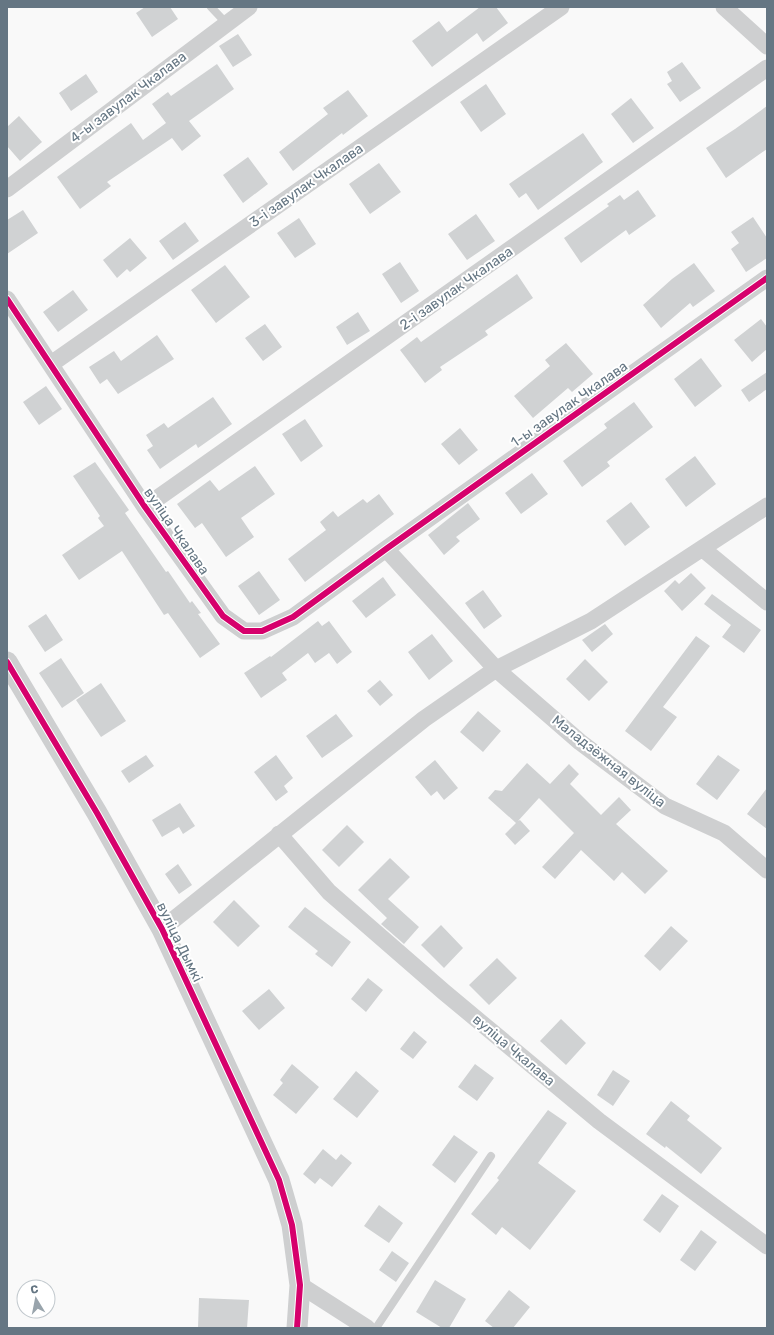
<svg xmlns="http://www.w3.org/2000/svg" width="774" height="1335" viewBox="0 0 774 1335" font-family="Rubik,sans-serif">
<rect width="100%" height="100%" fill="#f9f9f9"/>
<path fill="#d0d2d3" d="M 145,7 L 170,7 L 178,19 L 152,37 L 136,13 Z
M 480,7 L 496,7 L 508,23 L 483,42 L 477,33 L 432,67 L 412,41 L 439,21 L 447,32 Z
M 238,34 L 252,55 L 233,67 L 219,46 Z
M 682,62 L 701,88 L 680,102 L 667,84 L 672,81 L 667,72 Z
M 217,64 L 234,89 L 189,121 L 201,136 L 182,151 L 172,138 L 107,182 L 111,186 L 80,209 L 57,177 L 131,123 L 143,140 L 166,123 L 152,104 L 168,92 L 171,96 Z
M 86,74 L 98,92 L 71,111 L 59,93 Z
M 486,84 L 506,114 L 481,132 L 460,102 Z
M 348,90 L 368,116 L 343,135 L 342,133 L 293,171 L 279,152 L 328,114 L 323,108 Z
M 631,98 L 654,128 L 633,143 L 611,114 Z
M 767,106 L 767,149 L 726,178 L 706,148 L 735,129 Z
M 19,116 L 42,142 L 20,161 L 7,146 L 7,127 Z
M 583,133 L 603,162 L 538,210 L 526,193 L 519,198 L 509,184 Z
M 248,157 L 268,184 L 243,203 L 223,175 Z
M 379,163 L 401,192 L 370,214 L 349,184 Z
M 638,190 L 656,216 L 629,235 L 626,230 L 581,263 L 564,238 L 609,206 L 607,204 L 620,195 L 624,200 Z
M 23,210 L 38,233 L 7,254 L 7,220 Z
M 476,214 L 495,241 L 467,260 L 448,234 Z
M 753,217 L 767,238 L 767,258 L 746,272 L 731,249 L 739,243 L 731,232 Z
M 299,218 L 316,244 L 295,258 L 277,233 Z
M 185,222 L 199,241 L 173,260 L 159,241 Z
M 130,238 L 147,258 L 130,272 L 127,269 L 117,278 L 103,260 Z
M 400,262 L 419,291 L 401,303 L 382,274 Z
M 694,263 L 715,291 L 693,307 L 690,303 L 661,328 L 643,305 L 672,279 Z
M 225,265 L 250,297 L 216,323 L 191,290 Z
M 517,274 L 533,298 L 485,331 L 488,335 L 440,367 L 442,370 L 425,383 L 400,350 L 417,337 L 421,342 Z
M 73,290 L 88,310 L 58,332 L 43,312 Z
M 358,312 L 370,331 L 347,345 L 336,327 Z
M 761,319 L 767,327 L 767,349 L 752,362 L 734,340 Z
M 265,324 L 282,347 L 263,361 L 245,338 Z
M 157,335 L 174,359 L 118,394 L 107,379 L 100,384 L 89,367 L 114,351 L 121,361 Z
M 566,343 L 593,374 L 572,392 L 568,388 L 533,418 L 514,396 L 550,366 L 545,360 Z
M 701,358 L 722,386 L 695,407 L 674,379 Z
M 767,372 L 767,389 L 749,402 L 741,390 Z
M 46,386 L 62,409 L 39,425 L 23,402 Z
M 213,397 L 232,424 L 198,448 L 196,444 L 160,469 L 147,450 L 153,446 L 146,435 L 164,423 L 168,428 Z
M 634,402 L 653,427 L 607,462 L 610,466 L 582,487 L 563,461 L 607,428 L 604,424 Z
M 305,419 L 323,446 L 301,462 L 282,434 Z
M 460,428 L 478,450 L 459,465 L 441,444 Z
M 695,456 L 716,484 L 686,507 L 665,479 Z
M 95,462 L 129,510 L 125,513 L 166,572 L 168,571 L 190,603 L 192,601 L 201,613 L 198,614 L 220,644 L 200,658 L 168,613 L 164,615 L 122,551 L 79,580 L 62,555 L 104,526 L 98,518 L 100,516 L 73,476 Z
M 255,466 L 275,494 L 241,518 L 254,537 L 226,557 L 202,523 L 195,528 L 177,504 L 210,480 L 219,491 Z
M 532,473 L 548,494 L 521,514 L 505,493 Z
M 379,494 L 394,514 L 305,582 L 288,559 L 326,530 L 320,522 L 333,511 L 338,517 L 363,499 L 367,503 Z
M 631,502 L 650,527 L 625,546 L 606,521 Z
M 468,503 L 480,519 L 456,537 L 460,541 L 444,555 L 428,535 Z
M 259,571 L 280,600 L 259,615 L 238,586 Z
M 691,573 L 706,588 L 682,611 L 664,591 L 675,580 L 679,584 Z
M 383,577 L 396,595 L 366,618 L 352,601 Z
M 483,590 L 502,616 L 484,629 L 465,603 Z
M 712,594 L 761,630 L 744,653 L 722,637 L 731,625 L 704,604 Z
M 46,614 L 63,640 L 45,652 L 28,626 Z
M 318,621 L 322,626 L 329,621 L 352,652 L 337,664 L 329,653 L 315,663 L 308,653 L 282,673 L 287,680 L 261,698 L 244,673 L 270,656 L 271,657 Z
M 605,624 L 613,634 L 592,652 L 582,640 Z
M 432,634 L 453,661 L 429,680 L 408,652 Z
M 696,636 L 710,646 L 663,707 L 677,717 L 651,751 L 625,731 Z
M 61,658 L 84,693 L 62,708 L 39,673 Z
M 585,659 L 608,682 L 589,701 L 566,679 Z
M 380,680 L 393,695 L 380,706 L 367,691 Z
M 101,683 L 126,721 L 101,737 L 76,700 Z
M 478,711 L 501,731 L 483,752 L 460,732 Z
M 336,714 L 353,736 L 322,758 L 306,736 Z
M 146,755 L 154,766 L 129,783 L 121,771 Z
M 276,755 L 293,778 L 284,786 L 288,792 L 276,801 L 254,772 Z
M 718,755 L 740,770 L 717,800 L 696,784 Z
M 435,760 L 458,788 L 444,800 L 437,791 L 431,796 L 415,777 Z
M 527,763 L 550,784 L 569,764 L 579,774 L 570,784 L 601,815 L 619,797 L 631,810 L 616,824 L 668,871 L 645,894 L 622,872 L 614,881 L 581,850 L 555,879 L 542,867 L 574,833 L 539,798 L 518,821 L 520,820 L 530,831 L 515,845 L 505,834 L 516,823 L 488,798 L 495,790 L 502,791 Z
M 767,788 L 767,829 L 747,814 Z
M 180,803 L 195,826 L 183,834 L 179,827 L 162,837 L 152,820 Z
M 347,825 L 364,842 L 339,867 L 322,850 Z
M 390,858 L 410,877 L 388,899 L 419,927 L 404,944 L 381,924 L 387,918 L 358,890 Z
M 178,864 L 192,885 L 179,894 L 165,874 Z
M 234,900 L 260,926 L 238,947 L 213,922 Z
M 305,907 L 351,942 L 332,967 L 315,954 L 318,951 L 288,927 Z
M 441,925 L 463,948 L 444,968 L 421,945 Z
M 671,926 L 688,941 L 660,971 L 644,956 Z
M 497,958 L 517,978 L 489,1005 L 469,985 Z
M 368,978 L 383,990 L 366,1012 L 351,999 Z
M 269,989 L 285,1008 L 259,1030 L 242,1011 Z
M 561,1019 L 586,1043 L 566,1065 L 540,1041 Z
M 414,1031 L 427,1042 L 413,1059 L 400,1049 Z
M 292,1064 L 319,1087 L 296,1114 L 273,1095 L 283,1083 L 280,1080 Z
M 475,1064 L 494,1078 L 477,1101 L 458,1087 Z
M 613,1070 L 630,1081 L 613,1106 L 597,1095 Z
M 356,1071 L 379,1091 L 357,1118 L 333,1099 Z
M 671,1101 L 690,1116 L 687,1120 L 722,1148 L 701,1174 L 666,1146 L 665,1148 L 646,1134 Z
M 548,1110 L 567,1123 L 538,1163 L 576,1191 L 530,1250 L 502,1227 L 496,1235 L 471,1214 L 499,1180 L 497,1178 Z
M 454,1135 L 478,1152 L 455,1183 L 432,1165 Z
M 323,1149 L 336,1160 L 341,1154 L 352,1163 L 332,1187 L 320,1178 L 315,1184 L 303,1174 Z
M 662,1194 L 679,1206 L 660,1233 L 643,1220 Z
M 379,1205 L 403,1223 L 389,1243 L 364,1226 Z
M 701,1230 L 717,1242 L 695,1271 L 680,1260 Z
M 392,1251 L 409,1263 L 396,1282 L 379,1270 Z
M 435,1280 L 466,1299 L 449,1328 L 442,1328 L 416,1312 Z
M 509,1290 L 530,1307 L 513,1328 L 494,1328 L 485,1321 Z
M 199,1298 L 249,1300 L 247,1328 L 198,1328 Z"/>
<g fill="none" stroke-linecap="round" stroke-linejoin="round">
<path stroke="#cecfd0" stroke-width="8" d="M 211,7 L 226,23
M 376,1328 L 491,1156"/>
<path stroke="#cecfd0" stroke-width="17" d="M 724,7 L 767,46
M 7,189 L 249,7
M 7,299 L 145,507 L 223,616 L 244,631 L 262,631 L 293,617 L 386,549 L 767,278
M 51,364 L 561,7
M 145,507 L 767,68
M 386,549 L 496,669 L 580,742 L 665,806 L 724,833 L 767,870
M 703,549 L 767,602
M 279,834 L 329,892 L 444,992 L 599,1121 L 767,1246
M 162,929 L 424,719 L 496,669 L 591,621 L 767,506
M 300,1285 L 367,1328"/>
<path stroke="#cecfd0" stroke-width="21" d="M 7,662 L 97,813 L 162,929 L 279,1180 L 292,1225 L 300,1285 L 297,1328"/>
<g stroke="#fff" stroke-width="8">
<path id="cycleway" d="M 7,299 L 145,507 L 223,616 L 244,631 L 262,631 L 293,617 L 386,549 L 767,278
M 7,662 L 97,813 L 162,929 L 279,1180 L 292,1225 L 300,1285 L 297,1328"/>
</g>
<use href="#cycleway" stroke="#d6006c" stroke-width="6"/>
</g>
<g text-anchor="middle" stroke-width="4" stroke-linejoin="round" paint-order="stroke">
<g font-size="14" fill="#657683" stroke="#fff">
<text transform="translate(128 97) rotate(-37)" y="5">4-ы завулак Чкалава</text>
<text transform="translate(306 185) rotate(-35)" y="5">3-і завулак Чкалава</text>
<text transform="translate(456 288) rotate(-35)" y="5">2-і завулак Чкалава</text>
<text transform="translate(569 404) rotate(-35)" y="5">1-ы завулак Чкалава</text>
<text transform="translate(177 531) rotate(55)" y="5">вуліца Чкалава</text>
<text transform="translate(609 761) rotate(38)" y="5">Маладзёжная вуліца</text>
<text transform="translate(180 942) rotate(64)" y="5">вуліца Дымкі</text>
<text transform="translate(514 1050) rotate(40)" y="5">вуліца Чкалава</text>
</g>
</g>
<rect width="774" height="1335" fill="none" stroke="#657683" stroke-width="16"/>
<g transform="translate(36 1299) rotate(350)"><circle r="19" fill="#ffffff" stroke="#c1c8cd"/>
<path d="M0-3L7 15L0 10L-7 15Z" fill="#99a4ac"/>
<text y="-6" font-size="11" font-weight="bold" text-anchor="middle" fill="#657683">С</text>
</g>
</svg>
